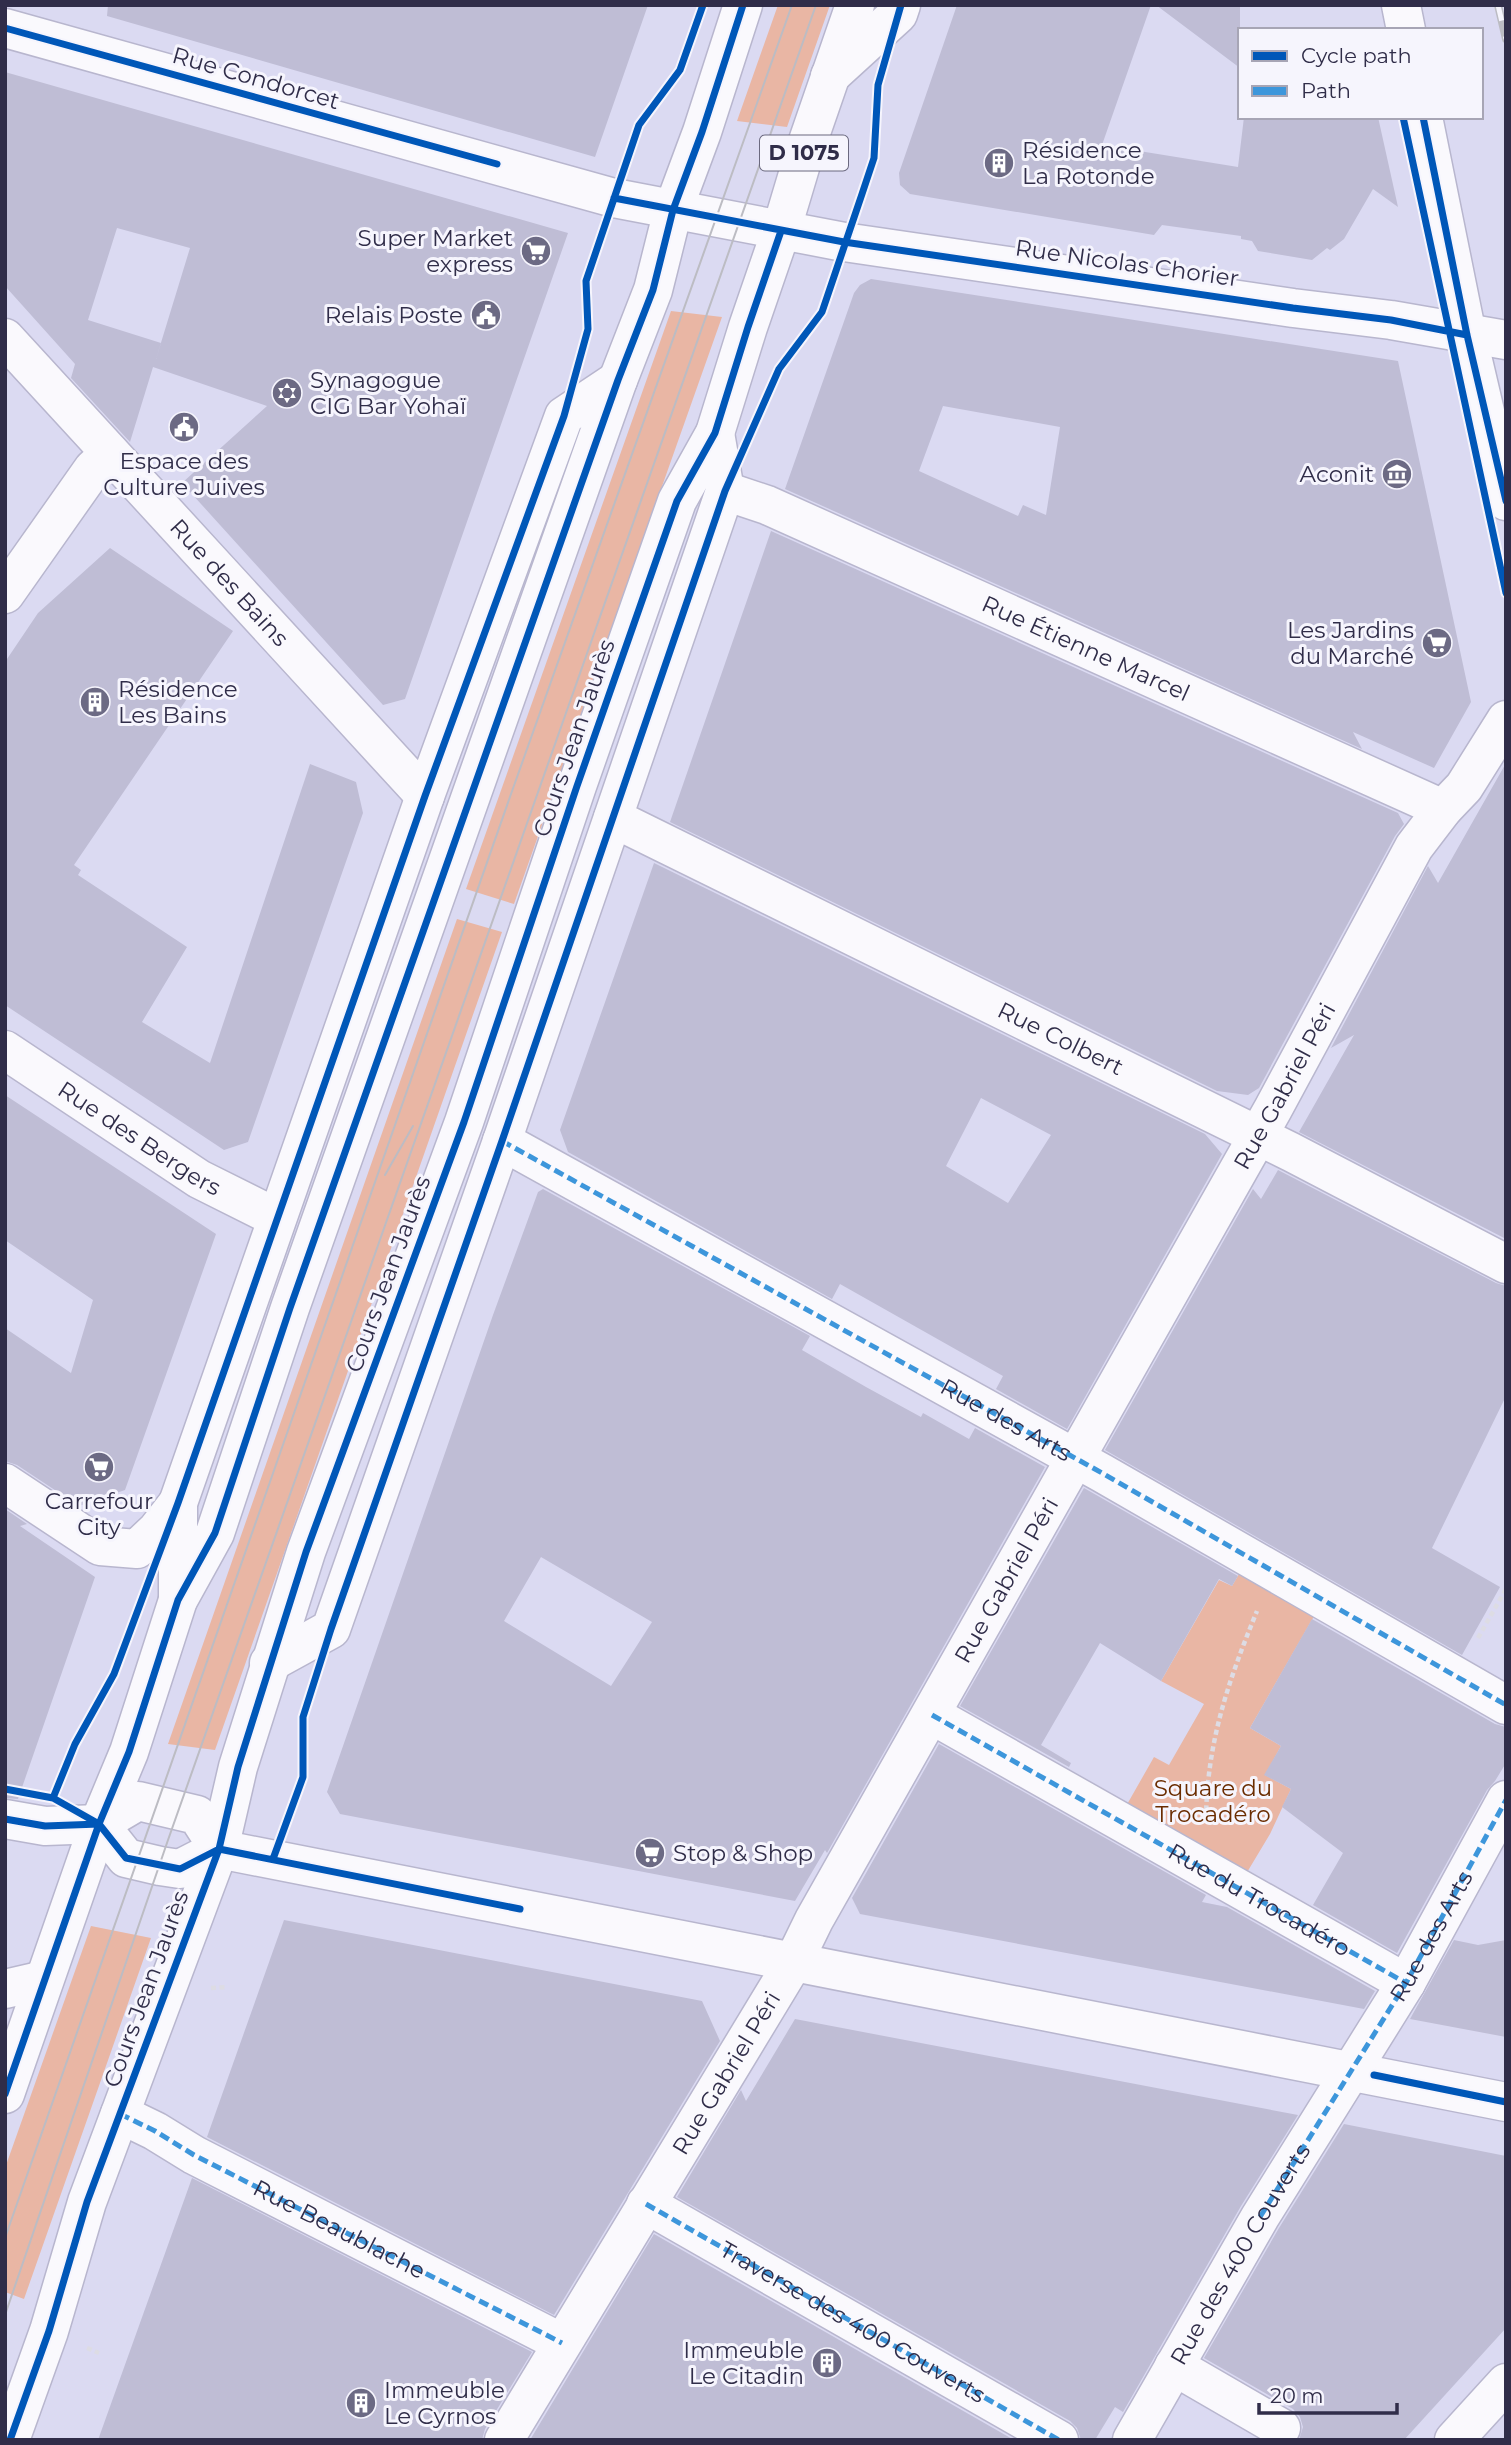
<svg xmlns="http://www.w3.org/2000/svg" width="1511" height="2445" viewBox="0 0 1511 2445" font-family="Montserrat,sans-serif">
<rect width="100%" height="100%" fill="#dbdaf2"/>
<path fill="#e9b6a4" d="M 778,5 L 830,5 L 787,127 L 737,121 Z
M 671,311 L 722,317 L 514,904 L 466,889 Z
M 457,919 L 502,932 L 215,1750 L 168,1744 Z
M 1242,1569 L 1317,1611 L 1250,1728 L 1281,1746 L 1265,1775 L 1291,1789 L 1270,1834 L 1240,1884 L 1121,1815 L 1154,1757 L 1169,1765 L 1204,1704 L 1161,1681 L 1219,1580 L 1232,1586 Z
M 91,1926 L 151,1938 L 24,2299 L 5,2292 L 5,2168 Z"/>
<path fill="#bfbdd5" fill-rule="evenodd" d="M 108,5 L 648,5 L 595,157 L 107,16 Z
M 957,5 L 1151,5 L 1102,145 L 1238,167 L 1244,117 L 1378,117 L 1398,207 L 1373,189 L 1344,239 L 1330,250 L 1327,248 L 1312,260 L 1258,251 L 1252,241 L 1241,239 L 1241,236 L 1162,225 L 1154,235 L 910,194 L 900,185 L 899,173 Z
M 1156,5 L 1240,5 L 1240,68 Z
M 5,72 L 568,233 L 405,699 L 383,705 L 182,483 L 267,406 L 153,367 L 130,442 L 71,378 L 75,364 L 5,286 ZM 117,228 L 190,248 L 156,359 L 161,343 L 88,320 Z
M 871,279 L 1398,361 L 1471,702 L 1434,768 L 1353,732 L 1362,749 L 785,489 L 854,293 L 860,285 ZM 943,406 L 1060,427 L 1046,515 L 1023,505 L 1018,516 L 919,471 Z
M 771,531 L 1398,813 L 1404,824 L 1395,836 L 1259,1088 L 1248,1095 L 1217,1091 L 670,822 Z
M 110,548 L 233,631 L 74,865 L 81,870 L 78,875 L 187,947 L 142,1022 L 210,1063 L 310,764 L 356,782 L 363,813 L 248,1142 L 224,1150 L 5,1005 L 5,662 L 38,613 Z
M 1506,763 L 1506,1239 L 1299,1132 L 1354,1035 L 1331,1048 L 1428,866 L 1438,883 Z
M 654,863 L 1205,1134 L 1222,1154 L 1067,1429 L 996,1389 L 1003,1376 L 840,1284 L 832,1299 L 568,1152 L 560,1130 ZM 981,1098 L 1051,1135 L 1008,1203 L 946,1166 Z
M 5,1095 L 216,1234 L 125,1490 L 79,1506 L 17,1465 L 5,1461 L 5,1328 L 71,1373 L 93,1300 L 5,1240 Z
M 1278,1170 L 1496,1283 L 1506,1286 L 1506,1396 L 1432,1548 L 1500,1587 L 1462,1655 L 1105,1450 L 1253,1189 L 1261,1199 Z
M 543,1189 L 810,1336 L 802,1350 L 866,1387 L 921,1417 L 923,1413 L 969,1439 L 975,1428 L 1045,1467 L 827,1853 L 825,1850 L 795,1901 L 340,1814 L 327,1792 L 493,1315 L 538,1192 ZM 541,1557 L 652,1622 L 611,1686 L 504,1621 Z
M 1084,1488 L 1238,1576 L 1232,1586 L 1219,1579 L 1161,1681 L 1100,1643 L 1041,1745 L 1071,1763 L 1069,1767 L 960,1706 Z
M 5,1509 L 27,1524 L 20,1526 L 95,1577 L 18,1799 L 5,1798 Z
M 1312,1619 L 1495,1724 L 1506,1727 L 1506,1763 L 1495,1781 L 1487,1790 L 1397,1953 L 1313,1905 L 1343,1853 L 1282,1807 L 1291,1789 L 1264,1775 L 1281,1746 L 1250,1728 Z
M 939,1744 L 1206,1895 L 1202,1902 L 1227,1907 L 1375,1991 L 1364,2009 L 860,1914 L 852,1898 Z
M 284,1920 L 702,2001 L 720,2041 L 554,2315 L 207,2137 Z
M 1454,1940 L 1478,1945 L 1506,1940 L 1506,2037 L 1410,2019 Z
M 795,2019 L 1298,2115 L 1241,2206 L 1123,2412 L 1115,2407 L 1095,2440 L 1081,2440 L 1077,2428 L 1070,2421 L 677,2197 L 741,2090 L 746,2101 Z
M 1344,2124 L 1506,2156 L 1506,2328 L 1404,2440 L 1299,2440 L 1303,2427 L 1300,2417 L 1293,2409 L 1204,2358 L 1279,2228 Z
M 192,2178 L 532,2352 L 485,2429 L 482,2440 L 98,2440 Z
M 654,2234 L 1014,2440 L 530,2440 Z"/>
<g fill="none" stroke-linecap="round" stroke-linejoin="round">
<g stroke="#b8b6ce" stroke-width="41">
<g id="minor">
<path d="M 1401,5 L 1406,30"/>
<path d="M 5,28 L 614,198 L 844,242 L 1293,308 L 1391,320 L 1506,340"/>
<path d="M 830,76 L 898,14 L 901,5"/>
<path d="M 1423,117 L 1467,335 L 1506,501"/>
<path id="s1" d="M 5,338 L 425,796"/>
<path id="s2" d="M 725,491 L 767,505 L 1443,809"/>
<path d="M 5,594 L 93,469 L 110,453"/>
<path id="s3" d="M 613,818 L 1291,1152 L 1506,1264"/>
<path id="s4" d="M 5,1050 L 199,1179 L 277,1218"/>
<path id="s5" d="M 502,1141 L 1102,1473 L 1506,1705"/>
<path d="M 5,1483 L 100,1546 L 137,1549 L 157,1530 L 178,1503"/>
<path d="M 178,1600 L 178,1503 L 425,796 L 564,416 L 618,380"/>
<path d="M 269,1663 L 331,1629 L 502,1141 L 725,491 L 715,433"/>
<path id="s6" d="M 932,1715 L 1406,1983"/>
<path d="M 5,1819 L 45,1826 L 99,1824 L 138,1801 L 197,1815 L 219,1849"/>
<path d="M 99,1824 L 126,1858 L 160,1866 L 180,1869 L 219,1849"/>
<path d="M 219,1849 L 1506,2102"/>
<path d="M 5,1989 L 44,1980"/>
<path d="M 120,2114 L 155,2131 L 194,2155 L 562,2343"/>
<path d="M 646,2204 L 1059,2440"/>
<path d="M 1174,2366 L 1281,2428"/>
<path id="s7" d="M 504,2440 L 793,1963 L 814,1920 L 1273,1109 L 1414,847 L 1443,809 L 1464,787 L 1506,720"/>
<path id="s8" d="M 1132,2440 L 1260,2217 L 1406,1983 L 1506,1800"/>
<path d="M 1454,2440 L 1506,2383"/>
</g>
</g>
<g stroke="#b8b6ce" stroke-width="41">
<path id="major" d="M 5,2094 L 99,1824 L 129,1752 L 178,1600 L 215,1533 L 290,1308 L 618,380 L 653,290 L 673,210 L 702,132 L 743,5
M 10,2440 L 49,2331 L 87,2202 L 219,1849 L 238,1767 L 306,1552 L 464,1122 L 577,786 L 677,501 L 715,433 L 748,327 L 781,231 L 807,144 L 855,5"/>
</g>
<path stroke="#dddce4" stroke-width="4.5" stroke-dasharray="5 3.5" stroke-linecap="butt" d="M 1478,1638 L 1506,1589
M 1206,1819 C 1207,1742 1228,1682 1257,1611
M 211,1988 L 228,1987
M 87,2348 L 99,2353"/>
<use href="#minor" stroke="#faf9fd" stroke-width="38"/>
<use href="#major" stroke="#faf9fd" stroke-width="38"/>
<path stroke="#bcbcc3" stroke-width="2" d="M 385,1175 L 413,1126
M 5,2238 L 511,794 L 792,5
M 5,2315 L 168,1840 L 816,5"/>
<g stroke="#bcbcc3" stroke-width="8">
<path id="rail" d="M 1498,5 L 1506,39"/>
</g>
<use href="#rail" stroke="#f6f5fd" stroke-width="5" stroke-dasharray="16" stroke-linecap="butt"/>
<g stroke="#3d96db" stroke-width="5" stroke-dasharray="10 5" stroke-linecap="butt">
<path d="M 502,1141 L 1102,1473 L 1506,1705"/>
<path d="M 932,1715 L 1406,1983"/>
<path id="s9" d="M 120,2114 L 155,2131 L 194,2155 L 562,2343"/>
<path id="s10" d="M 646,2204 L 1059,2440"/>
<path id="s11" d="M 1260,2217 L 1406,1983 L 1506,1800"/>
</g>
<g stroke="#f6f5fd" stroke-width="11">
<path id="cycleway" d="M 5,28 L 497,164
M 1403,117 L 1506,593
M 1423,117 L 1467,335 L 1506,501
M 614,198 L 844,242 L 1293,308 L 1391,320 L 1467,335
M 5,1789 L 53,1798 L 99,1824 L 126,1858 L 180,1869 L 219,1849
M 53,1798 L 75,1744 L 114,1674 L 178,1503 L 425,796 L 564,416 L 588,329 L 586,281 L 639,125 L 680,70 L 703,5
M 5,1819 L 45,1826 L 99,1824
M 219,1849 L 520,1909
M 273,1859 L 303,1777 L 303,1717 L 331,1629 L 502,1141 L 725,491 L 779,369 L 822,312 L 862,194 L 874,158 L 878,85 L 901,5
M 1374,2075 L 1506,2102
M 5,2094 L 99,1824 L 129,1752 L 178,1600 L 215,1533 L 290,1308 L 618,380 L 653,290 L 673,210 L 702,132 L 743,5
M 10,2440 L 49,2331 L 87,2202 L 219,1849 L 238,1767 L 306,1552 L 464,1122 L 577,786 L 677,501 L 715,433 L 748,327 L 781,231"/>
</g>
<use href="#cycleway" stroke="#0057b8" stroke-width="7"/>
</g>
<defs>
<g id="building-disc" transform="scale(1.575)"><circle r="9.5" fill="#6c6a84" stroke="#f6f5fd"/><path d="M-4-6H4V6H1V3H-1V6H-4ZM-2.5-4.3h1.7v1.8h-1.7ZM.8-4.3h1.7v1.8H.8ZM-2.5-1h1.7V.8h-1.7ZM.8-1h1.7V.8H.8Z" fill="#fff"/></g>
<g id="supermarket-disc" transform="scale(1.575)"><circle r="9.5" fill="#6c6a84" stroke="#f6f5fd"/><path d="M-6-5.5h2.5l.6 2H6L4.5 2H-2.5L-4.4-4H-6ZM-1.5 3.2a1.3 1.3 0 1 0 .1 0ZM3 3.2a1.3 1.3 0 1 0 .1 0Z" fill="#fff"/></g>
<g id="civic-disc" transform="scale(1.575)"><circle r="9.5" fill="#6c6a84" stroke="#f6f5fd"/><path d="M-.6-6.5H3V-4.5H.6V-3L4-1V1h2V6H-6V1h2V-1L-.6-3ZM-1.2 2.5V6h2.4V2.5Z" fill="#fff"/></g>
<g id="synagogue-disc" transform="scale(1.575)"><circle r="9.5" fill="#6c6a84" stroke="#f6f5fd"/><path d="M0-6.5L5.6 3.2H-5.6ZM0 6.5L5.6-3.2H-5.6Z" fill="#fff"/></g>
<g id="museum-disc" transform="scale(1.575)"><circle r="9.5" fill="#6c6a84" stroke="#f6f5fd"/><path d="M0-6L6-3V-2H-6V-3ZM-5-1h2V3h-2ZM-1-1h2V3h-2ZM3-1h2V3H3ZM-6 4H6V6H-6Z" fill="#fff"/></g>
</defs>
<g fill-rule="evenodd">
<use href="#building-disc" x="999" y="163"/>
<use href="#supermarket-disc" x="536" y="251"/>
<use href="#civic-disc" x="486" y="315"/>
<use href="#synagogue-disc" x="287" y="393"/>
<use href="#civic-disc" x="184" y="427"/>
<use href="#museum-disc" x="1397" y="474"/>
<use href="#supermarket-disc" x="1437" y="643"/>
<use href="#building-disc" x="95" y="702"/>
<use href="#supermarket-disc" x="99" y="1467"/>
<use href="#supermarket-disc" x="650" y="1853"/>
<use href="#building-disc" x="827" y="2363"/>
<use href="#building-disc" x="361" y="2403"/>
</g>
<g text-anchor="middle" stroke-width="6" stroke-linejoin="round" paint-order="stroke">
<rect fill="#f6f5fd" stroke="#6b697f" stroke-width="2" x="760" y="135.5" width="88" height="35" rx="5"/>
<g font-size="21" font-weight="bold" fill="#302d49">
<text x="804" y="160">D 1075</text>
</g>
<g font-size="23" fill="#302d49" stroke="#f6f5fd">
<text transform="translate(256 78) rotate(16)" y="8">Rue Condorcet</text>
<text transform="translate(1127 263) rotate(8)" y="8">Rue Nicolas Chorier</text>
<text dy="8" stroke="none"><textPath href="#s1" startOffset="332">Rue des Bains</textPath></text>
<text dy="8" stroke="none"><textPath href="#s2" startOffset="394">Rue Étienne Marcel</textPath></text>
<text transform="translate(574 738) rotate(-71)" y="8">Cours Jean Jaurès</text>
<text dy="8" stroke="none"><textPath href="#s3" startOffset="499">Rue Colbert</textPath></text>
<text dy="8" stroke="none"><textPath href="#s7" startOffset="1563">Rue Gabriel Péri</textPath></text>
<text dy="8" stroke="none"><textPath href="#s4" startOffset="161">Rue des Bergers</textPath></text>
<text transform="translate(388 1274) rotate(-70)" y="8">Cours Jean Jaurès</text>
<text dy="8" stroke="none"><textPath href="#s5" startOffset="576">Rue des Arts</textPath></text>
<text dy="8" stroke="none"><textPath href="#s7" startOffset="996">Rue Gabriel Péri</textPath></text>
<text dy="8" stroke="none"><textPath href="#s6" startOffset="376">Rue du Trocadéro</textPath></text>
<text dy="8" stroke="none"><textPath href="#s11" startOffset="329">Rue des Arts</textPath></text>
<text transform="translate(146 1989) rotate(-70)" y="8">Cours Jean Jaurès</text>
<text dy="8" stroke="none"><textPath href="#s7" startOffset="429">Rue Gabriel Péri</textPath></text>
<text dy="8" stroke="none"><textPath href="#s9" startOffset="248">Rue Beaublache</textPath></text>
<text dy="8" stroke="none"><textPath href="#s8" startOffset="215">Rue des 400 Couverts</textPath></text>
<text dy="8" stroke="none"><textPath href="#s10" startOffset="238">Traverse des 400 Couverts</textPath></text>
</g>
<g font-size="23" fill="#302d49" stroke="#f6f5fd" text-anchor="start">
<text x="1022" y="158">Résidence<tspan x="1022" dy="26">La Rotonde</tspan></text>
<text x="513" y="246" text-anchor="end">Super Market<tspan x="513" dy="26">express</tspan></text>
<text x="463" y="323" text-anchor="end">Relais Poste</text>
<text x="310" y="388">Synagogue<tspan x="310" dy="26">CIG Bar Yohaï</tspan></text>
<text x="184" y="469" text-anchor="middle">Espace des<tspan x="184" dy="26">Culture Juives</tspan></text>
<text x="1374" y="482" text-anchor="end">Aconit</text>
<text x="1414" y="638" text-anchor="end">Les Jardins<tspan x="1414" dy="26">du Marché</tspan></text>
<text x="118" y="697">Résidence<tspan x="118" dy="26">Les Bains</tspan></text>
<text x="99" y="1509" text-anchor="middle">Carrefour<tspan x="99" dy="26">City</tspan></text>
<text x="673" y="1861">Stop &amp; Shop</text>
<text x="804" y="2358" text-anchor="end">Immeuble<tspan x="804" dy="26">Le Citadin</tspan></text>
<text x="384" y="2398">Immeuble<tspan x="384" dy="26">Le Cyrnos</tspan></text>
</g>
<g font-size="23" fill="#6a2c00" stroke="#f6f5fd">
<text x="1213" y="1796">Square du<tspan x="1213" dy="26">Trocadéro</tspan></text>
</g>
</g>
<rect width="1511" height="2445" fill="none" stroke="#302d49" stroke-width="14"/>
<rect x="1238" y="28" width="245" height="91" fill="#f6f5fd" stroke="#a7a5b5" stroke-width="2"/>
<rect x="1252" y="51" width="35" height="10" fill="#0057b8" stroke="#a7a5b5" stroke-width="2"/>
<text x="1301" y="63" font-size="21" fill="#302d49">Cycle path</text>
<rect x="1252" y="86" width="35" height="10" fill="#3d96db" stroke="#a7a5b5" stroke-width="2"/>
<text x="1301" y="98" font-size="21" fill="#302d49">Path</text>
<path d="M1259 2403v10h138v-10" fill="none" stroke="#302d49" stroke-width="3.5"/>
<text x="1270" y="2403" font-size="21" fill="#302d49" stroke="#f6f5fd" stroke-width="5" paint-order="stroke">20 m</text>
</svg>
